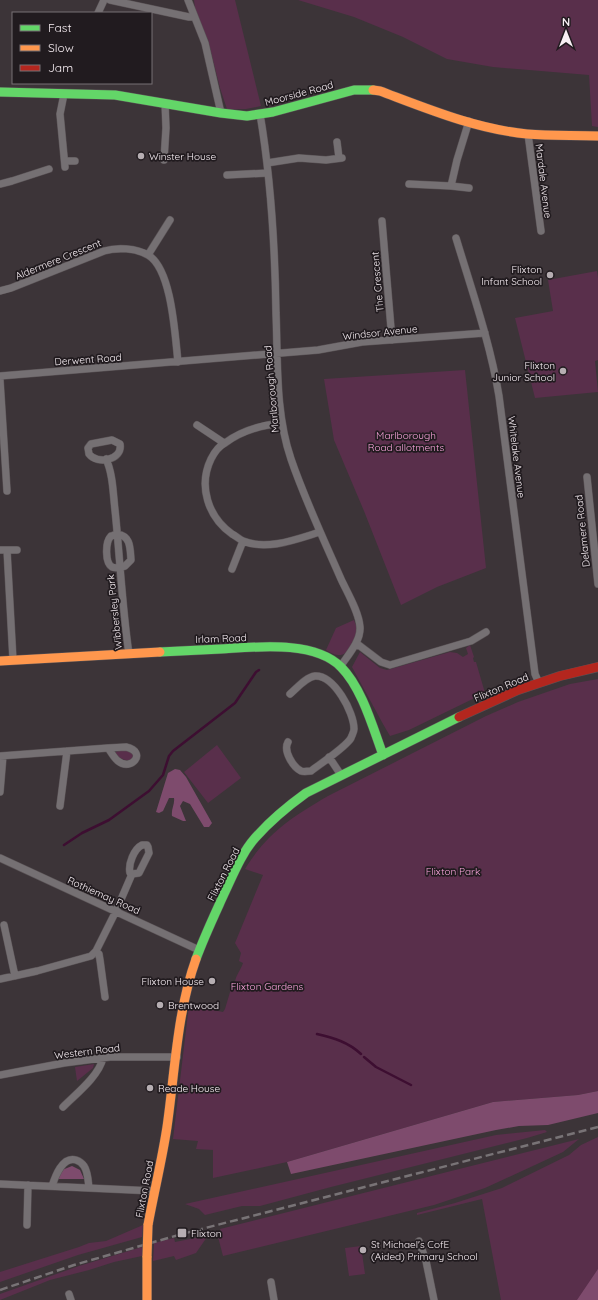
<svg xmlns="http://www.w3.org/2000/svg" width="598" height="1300" viewBox="0 0 598 1300" font-family="Quicksand,sans-serif">
<rect width="100%" height="100%" fill="#3c3438"/>
<path fill="#592f4b" d="M 194,0 L 235,0 L 261,106 L 246,109 L 227,109 L 220,88 L 208,40 L 196,16 Z
M 298,0 L 598,0 L 598,127 L 592,126 L 589,75 L 493,67 L 447,59 L 403,37 L 354,17 Z
M 597,271 L 598,278 L 598,360 L 595,361 L 598,392 L 535,398 L 515,318 L 553,311 L 548,280 Z
M 465,370 L 486,568 L 437,587 L 401,605 L 364,511 L 334,440 L 324,379 Z
M 354,620 C 355,623 357,627 357,630 C 358,639 349,656 338,655 C 334,655 330,652 326,650 L 336,628 Z
M 470,645 L 474,657 L 473,658 L 474,662 L 476,662 L 485,693 L 409,730 L 390,736 L 383,724 L 352,667 L 360,652 L 380,668 L 387,670 L 450,652 L 457,653 L 463,657 L 468,654 L 466,648 Z
M 598,679 L 598,1091 L 578,1095 L 493,1102 L 287,1162 L 213,1178 L 213,1150 L 196,1149 L 198,1141 L 173,1139 L 189,1005 L 223,1012 L 225,1009 L 233,982 L 235,983 C 235,976 241,970 243,963 L 239,961 L 241,953 L 235,943 L 263,875 L 245,869 C 267,833 292,817 328,796 L 486,716 L 518,702 L 570,684 Z
M 217,745 L 241,778 L 208,803 L 184,772 Z
M 126,749 L 132,752 L 133,756 L 131,760 C 123,761 119,758 115,752 Z
M 94,1064 L 93,1068 L 77,1081 L 75,1067 Z
M 545,1130 L 547,1132 L 527,1138 L 331,1187 L 260,1206 L 242,1206 L 205,1215 L 199,1209 L 185,1204 L 496,1135 Z
M 598,1137 L 598,1300 L 501,1300 L 482,1199 L 417,1215 L 417,1213 L 455,1203 L 502,1188 L 569,1155 L 581,1145 Z
M 579,1139 L 563,1152 L 485,1188 L 434,1205 L 223,1256 L 217,1233 L 221,1232 L 220,1229 Z
M 143,1225 L 142,1237 L 78,1255 L 0,1282 L 0,1272 L 79,1247 L 89,1243 L 106,1241 Z
M 205,1236 L 207,1237 L 196,1253 L 176,1260 L 174,1256 L 153,1261 L 154,1243 L 174,1238 L 175,1242 Z
M 361,1246 L 365,1274 L 349,1276 L 345,1248 Z
M 142,1247 L 142,1256 L 114,1262 L 89,1270 L 50,1280 L 0,1300 L 0,1294 L 79,1266 Z"/>
<path fill="#7e4b6d" d="M 175,769 L 180,770 L 186,777 L 212,823 L 209,827 L 204,827 L 190,804 L 183,801 L 180,806 L 186,821 L 183,821 L 172,816 C 171,809 175,804 174,798 L 169,798 L 163,811 L 159,813 L 156,812 L 168,773 Z
M 598,1091 L 598,1113 L 548,1125 L 519,1126 L 496,1130 L 291,1174 L 287,1162 L 493,1102 L 578,1095 Z
M 72,1166 L 80,1170 L 84,1179 L 58,1179 L 62,1170 Z
M 598,1269 L 598,1300 L 577,1300 Z"/>
<g fill="none" stroke-linecap="round" stroke-linejoin="round">
<path stroke="#3d0e31" stroke-width="2.5" d="M 64,845 L 82,833 L 109,820 L 149,791 L 163,775 L 169,756 L 173,751 L 235,703 L 256,672 L 259,670
M 317,1034 C 334,1038 348,1042 361,1054
M 364,1057 L 376,1067 L 411,1085"/>
<g stroke="#5a5356" stroke-width="8">
<path id="street" d="M 110,0 L 189,17 L 194,16
M 188,0 L 205,43 L 221,113
M 98,13 L 104,0
M 64,94 L 60,114 L 65,167
M 260,114 C 271,179 275,247 276,313 C 278,361 275,412 291,459 C 305,500 324,540 341,579 C 347,592 359,612 360,627 C 361,641 348,655 340,667
M 528,134 L 541,231
M 337,142 L 339,158
M 164,160 L 166,128 L 165,103
M 65,161 L 75,161
M 267,163 L 299,158 L 326,160 L 342,158
M 227,175 L 268,173
M 0,184 L 12,181 L 49,169
M 409,184 L 451,186 L 469,188
M 451,186 L 457,160 L 469,121
M 382,221 L 392,340
M 456,238 C 472,291 490,342 499,396 L 535,674 L 539,683
M 148,255 L 170,220
M 0,291 L 11,288 L 104,251 C 117,247 136,248 148,255 C 172,269 175,336 178,362
M 0,376 L 318,350 L 362,342 L 485,333
M 0,380 L 7,491
M 282,423 C 262,425 241,431 225,443 C 219,446 214,453 211,459 C 198,486 208,517 232,534 C 236,536 239,539 243,541 C 267,551 297,539 320,532
M 197,425 L 224,443
M 112,440 L 120,444 C 123,460 97,465 89,454 L 88,448 L 91,444 Z
M 106,459 C 113,474 113,493 115,510 C 120,558 122,606 129,654
M 587,477 L 598,584
M 117,534 C 131,536 130,548 131,560 L 125,566 C 121,567 116,569 112,567 C 105,563 105,542 111,536 C 112,536 116,534 117,534 Z
M 0,550 L 17,550
M 7,550 L 13,660
M 232,569 L 243,541
M 356,643 L 381,662 L 390,665 L 471,641 L 486,632
M 288,742 C 283,751 293,767 301,771 C 304,772 307,771 311,771 C 320,764 346,747 351,738 C 352,735 354,732 354,729 C 354,712 334,675 315,676 C 306,677 297,688 290,694
M 126,747 C 148,752 131,772 118,761 C 114,758 111,752 108,748 Z
M 0,756 L 108,748
M 329,757 L 341,775
M 0,792 L 3,756
M 60,806 L 67,751
M 142,845 L 147,845 L 148,847 L 149,853 L 139,873 L 132,874 L 130,873 C 128,864 134,849 142,845 Z
M 0,858 L 199,950
M 4,925 L 15,976
M 96,951 L 99,954 L 100,960 L 105,997
M 0,979 L 37,971 L 91,956 L 96,951 L 116,911 L 132,874
M 0,1075 L 64,1063 L 110,1057 L 177,1057
M 63,1107 C 76,1094 99,1076 103,1058
M 0,1184 L 154,1191
M 52,1186 C 55,1177 62,1156 76,1160 C 79,1161 82,1163 84,1166 C 88,1172 88,1180 89,1188
M 27,1225 L 28,1185
M 419,1241 L 426,1261 L 434,1300
M 271,1282 L 274,1300
M 69,1294 L 71,1300"/>
</g>
<g stroke="#5a5356" stroke-width="10">
<path id="fast" d="M 0,92 L 115,95 L 221,113 L 247,116 L 273,112 L 354,90 L 373,90
M 160,652 C 180,651 200,650 221,649 C 256,647 314,640 341,667 C 362,688 373,728 383,755
M 196,959 C 204,937 214,916 224,894 C 233,875 241,854 255,838 C 270,821 288,806 306,793 L 459,717"/>
</g>
<g stroke="#5a5356" stroke-width="10">
<path id="slow" d="M 373,90 L 380,91 C 428,109 476,129 527,134 C 551,136 575,135 598,136
M 0,661 L 160,652
M 148,1225 C 154,1192 162,1160 167,1127 C 175,1071 177,1012 196,959
M 147,1256 L 147,1300"/>
</g>
<g stroke="#5a5356" stroke-width="10">
<path id="jam" d="M 459,717 L 518,690 L 560,676 L 598,667"/>
</g>
<use href="#street" stroke="#757073" stroke-width="7"/>
<use href="#fast" stroke="#63d668" stroke-width="9"/>
<use href="#slow" stroke="#ff974d" stroke-width="9"/>
<use href="#jam" stroke="#b3261e" stroke-width="9"/>
<path stroke="#787376" stroke-width="2.5" stroke-dasharray="8 4" stroke-linecap="butt" d="M 0,1290 L 74,1265 L 182,1234 L 598,1127"/>
<g stroke="#5a5356" stroke-width="10" stroke-linecap="butt">
<path id="slow-bridge" d="M 147,1256 L 148,1225"/>
</g>
<use href="#slow-bridge" stroke="#ff974d" stroke-width="9"/>
</g>
<g fill="#b6aeb2" stroke="#211b1f" stroke-width="1.5">
<circle cx="141" cy="156" r="4"/>
<circle cx="550" cy="275" r="4"/>
<circle cx="563" cy="371" r="4"/>
<circle cx="212" cy="981" r="4"/>
<circle cx="160" cy="1005" r="4"/>
<circle cx="150" cy="1088" r="4"/>
<rect x="177" y="1228" width="10" height="10" rx="2"/>
<circle cx="363" cy="1250" r="4"/>
</g>
<g text-anchor="middle" stroke-width="3.5" stroke-linejoin="round" paint-order="stroke">
<g font-size="10" fill="#f8eff4" stroke="#211b1f">
<text transform="translate(299 93) rotate(-15)" y="4">Moorside Road</text>
<text transform="translate(544 181) rotate(83)" y="4">Mardale Avenue</text>
<text transform="translate(58 259) rotate(-22)" y="4">Aldermere Crescent</text>
<text transform="translate(377 282) rotate(-95)" y="4">The Crescent</text>
<text transform="translate(380 332) rotate(-6)" y="4">Windsor Avenue</text>
<text transform="translate(88 359) rotate(-4)" y="4">Derwent Road</text>
<text transform="translate(271 389) rotate(-95)" y="4">Marlborough Road</text>
<text transform="translate(517 457) rotate(83)" y="4">Whitelake Avenue</text>
<text transform="translate(582 531) rotate(-96)" y="4">Delamere Road</text>
<text transform="translate(114 612) rotate(-96)" y="4">Wibbersley Park</text>
<text transform="translate(221 638) rotate(-2)" y="4">Irlam Road</text>
<text transform="translate(501 687) rotate(-23)" y="4">Flixton Road</text>
<text transform="translate(223 874) rotate(-63)" y="4">Flixton Road</text>
<text transform="translate(104 895) rotate(24)" y="4">Rothiemay Road</text>
<text transform="translate(87 1051) rotate(-7)" y="4">Western Road</text>
<text transform="translate(144 1189) rotate(-79)" y="4">Flixton Road</text>
</g>
<g font-size="10" fill="#f8eff4" stroke="#211b1f" text-anchor="start">
<text x="149" y="160">Winster House</text>
<text x="542" y="273" text-anchor="end">Flixton<tspan x="542" dy="12">Infant School</tspan></text>
<text x="555" y="369" text-anchor="end">Flixton<tspan x="555" dy="12">Junior School</tspan></text>
<text x="204" y="985" text-anchor="end">Flixton House</text>
<text x="168" y="1009">Brentwood</text>
<text x="158" y="1092">Reade House</text>
<text x="191" y="1237">Flixton</text>
<text x="371" y="1248">St Michael's CofE<tspan x="371" dy="12">(Aided) Primary School</tspan></text>
</g>
<g font-size="10" fill="#fba5dd" stroke="#211b1f">
<text x="406" y="439">Marlborough<tspan x="406" dy="12">Road allotments</tspan></text>
<text x="453" y="875">Flixton Park</text>
<text x="267" y="990">Flixton Gardens</text>
</g>
</g>
<rect x="12" y="12" width="140" height="72" fill="#211b1f" stroke="#777074"/>
<rect x="20" y="25" width="20" height="6" fill="#63d668" stroke="#777074"/>
<text x="48" y="32" font-size="12" fill="#f8eff4">Fast</text>
<rect x="20" y="45" width="20" height="6" fill="#ff974d" stroke="#777074"/>
<text x="48" y="52" font-size="12" fill="#f8eff4">Slow</text>
<rect x="20" y="65" width="20" height="6" fill="#b3261e" stroke="#777074"/>
<text x="48" y="72" font-size="12" fill="#f8eff4">Jam</text>
<g transform="translate(566 32)" stroke="#211b1f" stroke-width="3" paint-order="stroke">
<path d="M0-3L7 15L0 10L-7 15Z" fill="#f8eff4"/>
<text y="-6" font-size="11" font-weight="bold" text-anchor="middle" fill="#f8eff4">N</text>
</g>
</svg>
